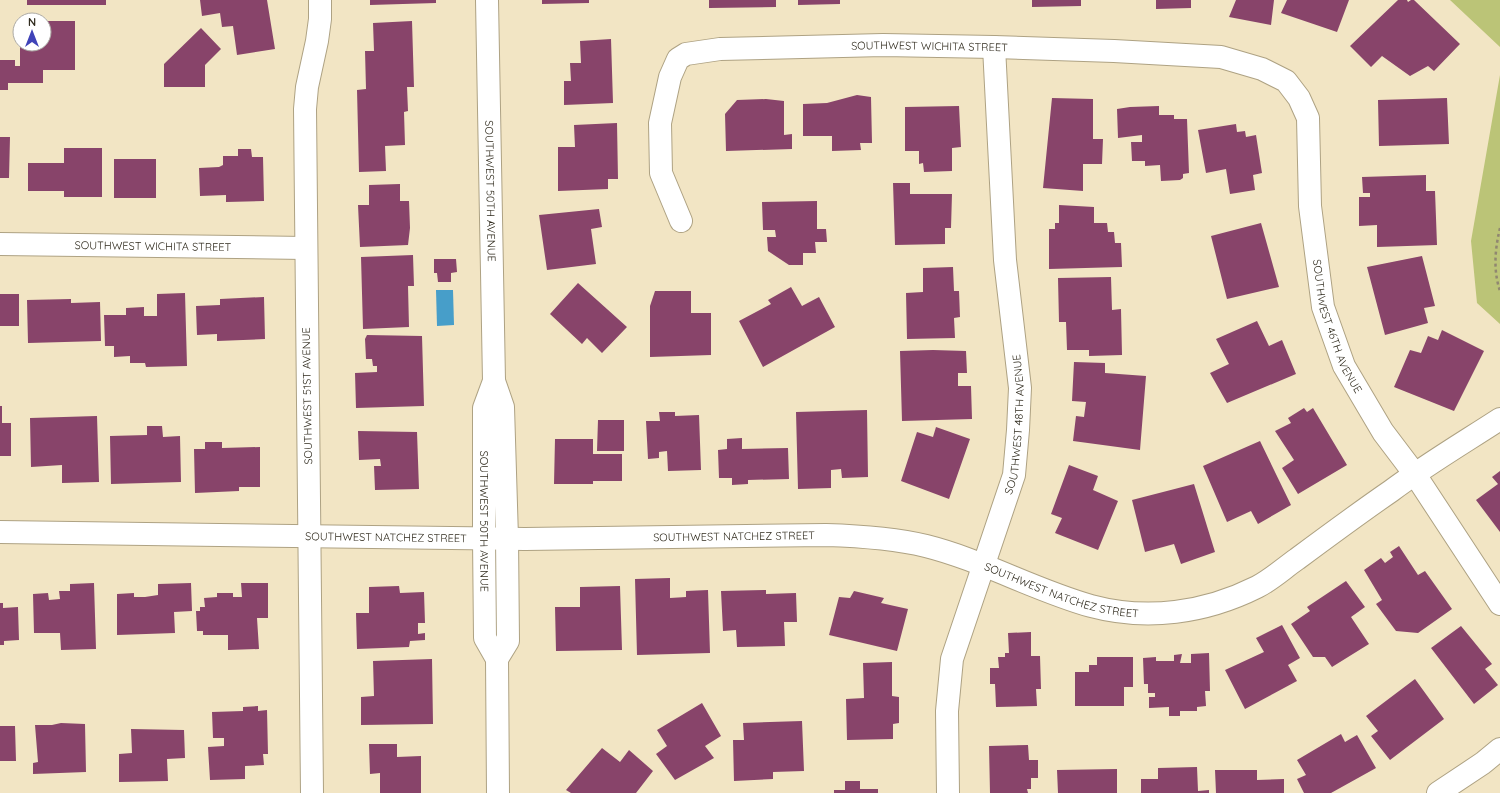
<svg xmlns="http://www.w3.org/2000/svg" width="1500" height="793" viewBox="0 0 1500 793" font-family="Quicksand,sans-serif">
<rect width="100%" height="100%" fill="#f2e5c4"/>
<path fill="#bbc477" d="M 1450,0 L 1500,0 L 1500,47 Z
M 1500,75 L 1500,324 L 1477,303 L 1471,241 Z"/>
<path fill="#479ec9" d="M 436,290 L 453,290 L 454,325 L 437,326 Z"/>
<path fill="#88446a" d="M 27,0 L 106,0 L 106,5 L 27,5 Z
M 200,0 L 267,0 L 275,49 L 237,55 L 233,26 L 222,27 L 220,13 L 202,16 Z
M 370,0 L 436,0 L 436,3 L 370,5 Z
M 542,0 L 589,0 L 589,3 L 542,4 Z
M 709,0 L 776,0 L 776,7 L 709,8 Z
M 798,0 L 840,0 L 840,4 L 798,5 Z
M 1032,0 L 1081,0 L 1081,6 L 1032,7 Z
M 1156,0 L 1191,0 L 1191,8 L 1156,9 Z
M 1236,0 L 1274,0 L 1271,25 L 1229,17 Z
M 1287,0 L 1349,0 L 1337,32 L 1281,13 Z
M 1398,0 L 1407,0 L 1408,2 L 1411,0 L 1414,0 L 1460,44 L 1434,71 L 1428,66 L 1410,76 L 1382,56 L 1371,67 L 1350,46 Z
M 44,21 L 75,21 L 75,70 L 43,70 L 43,83 L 8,83 L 8,90 L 0,90 L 0,60 L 15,60 L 15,66 L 20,66 L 20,44 L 44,44 Z
M 412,21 L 414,87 L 407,87 L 408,111 L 404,112 L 405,145 L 385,146 L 386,171 L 359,172 L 357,90 L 366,89 L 365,51 L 374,51 L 373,23 Z
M 201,28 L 221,49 L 205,65 L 205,87 L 164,87 L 164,64 Z
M 611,39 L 613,103 L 564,105 L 564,81 L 571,81 L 570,63 L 581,63 L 580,41 Z
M 857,95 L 871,97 L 872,143 L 860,143 L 861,150 L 832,151 L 832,136 L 803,136 L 803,104 L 827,103 Z
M 1052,98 L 1093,99 L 1093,139 L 1103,139 L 1102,164 L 1083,164 L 1083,191 L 1043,188 Z
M 1447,98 L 1449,144 L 1379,146 L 1378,100 Z
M 766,99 L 784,101 L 784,135 L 792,134 L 792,149 L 726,151 L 725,114 L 737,100 Z
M 959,106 L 961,147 L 952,148 L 952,171 L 924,172 L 923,163 L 919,164 L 919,151 L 905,151 L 905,107 Z
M 1159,106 L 1159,115 L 1174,115 L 1174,119 L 1187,119 L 1189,173 L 1183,174 L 1183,178 L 1180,180 L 1161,181 L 1160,165 L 1145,166 L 1145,161 L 1132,161 L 1131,142 L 1142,142 L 1142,135 L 1118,138 L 1117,109 L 1130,107 Z
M 617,123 L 618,179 L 608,179 L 608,189 L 558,191 L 558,147 L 575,147 L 574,125 Z
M 1236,124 L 1237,132 L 1245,131 L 1246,137 L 1256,135 L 1262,173 L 1253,175 L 1255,190 L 1230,194 L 1226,169 L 1206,173 L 1198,130 Z
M 0,137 L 10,137 L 9,178 L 0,178 Z
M 64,148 L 102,148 L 102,197 L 64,197 L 64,191 L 28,191 L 28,163 L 64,163 Z
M 238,149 L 251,149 L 252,157 L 263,157 L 264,201 L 226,202 L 226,195 L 200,196 L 199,168 L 219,167 L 223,165 L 223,156 L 238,156 Z
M 114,159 L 156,159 L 156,198 L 114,198 Z
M 1426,175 L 1426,191 L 1435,191 L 1437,245 L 1377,247 L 1377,225 L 1359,226 L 1359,197 L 1370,197 L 1370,193 L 1363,193 L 1362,177 Z
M 893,183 L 910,183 L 910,194 L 952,194 L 951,228 L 945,228 L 945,244 L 895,245 Z
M 400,184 L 400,201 L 409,201 L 410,228 L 408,245 L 360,247 L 358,205 L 369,205 L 369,185 Z
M 817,201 L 817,229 L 826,229 L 827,242 L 815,242 L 816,253 L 803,253 L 803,265 L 789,265 L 768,251 L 767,237 L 776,237 L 775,230 L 763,230 L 762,202 Z
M 1059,205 L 1094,207 L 1094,223 L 1107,223 L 1108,232 L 1114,232 L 1115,243 L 1121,243 L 1122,267 L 1049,269 L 1049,229 L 1055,229 L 1055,223 L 1059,223 Z
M 599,209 L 602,227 L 591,229 L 596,264 L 547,270 L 539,215 Z
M 1261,223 L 1279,287 L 1227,299 L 1211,236 Z
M 413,255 L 414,286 L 408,286 L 409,327 L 363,329 L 361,257 Z
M 1422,256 L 1435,306 L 1424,308 L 1428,323 L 1385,335 L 1367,267 Z
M 434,259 L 456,259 L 457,272 L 451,273 L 451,282 L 438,282 L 437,273 L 434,273 Z
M 953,267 L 954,291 L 959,291 L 960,317 L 954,318 L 955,338 L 907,339 L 906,293 L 923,292 L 923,268 Z
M 1111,277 L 1112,310 L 1121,309 L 1122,355 L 1089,356 L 1089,350 L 1067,350 L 1066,322 L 1059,322 L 1058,278 Z
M 578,283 L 627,327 L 602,353 L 587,338 L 582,344 L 550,314 Z
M 791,287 L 802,306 L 819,297 L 835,327 L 763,367 L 739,321 L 771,304 L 768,300 Z
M 655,291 L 691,291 L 691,313 L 711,313 L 711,355 L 650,357 L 650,306 Z
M 185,293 L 187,366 L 146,367 L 145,363 L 130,363 L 130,356 L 114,357 L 114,346 L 105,346 L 104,315 L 126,315 L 126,308 L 144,307 L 144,316 L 157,316 L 157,294 Z
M 0,294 L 19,294 L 19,326 L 0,326 Z
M 264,297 L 265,339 L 217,341 L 217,334 L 197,335 L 196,306 L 220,305 L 220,299 Z
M 71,299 L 71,303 L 100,302 L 101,341 L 28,343 L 27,300 Z
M 1257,321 L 1269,346 L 1282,340 L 1296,374 L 1227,403 L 1210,373 L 1229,364 L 1216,339 Z
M 1442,330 L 1484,351 L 1454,411 L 1394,387 L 1410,350 L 1421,353 L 1428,336 L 1438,340 Z
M 367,335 L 422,336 L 424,406 L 356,408 L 355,373 L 377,372 L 377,366 L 373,366 L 372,359 L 366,359 L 365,339 Z
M 933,350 L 966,351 L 967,373 L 958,373 L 958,386 L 971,386 L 972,419 L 902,421 L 900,351 Z
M 1074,362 L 1105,363 L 1105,373 L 1146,376 L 1140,450 L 1073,441 L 1076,416 L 1084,417 L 1086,402 L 1072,401 Z
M 0,406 L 2,406 L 2,423 L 11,423 L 11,456 L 0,456 Z
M 1304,408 L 1307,412 L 1313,408 L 1347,465 L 1298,494 L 1282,468 L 1294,460 L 1275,431 L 1291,423 L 1288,418 Z
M 867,410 L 868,477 L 842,478 L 841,469 L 831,470 L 831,488 L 798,489 L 796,412 Z
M 659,412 L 675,412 L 675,416 L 699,415 L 701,470 L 668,471 L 667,451 L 659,452 L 659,458 L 648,459 L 646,421 L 660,421 Z
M 97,416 L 99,482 L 62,483 L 62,465 L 31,467 L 30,418 Z
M 598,420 L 624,420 L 624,451 L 597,451 Z
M 147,426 L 162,426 L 163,437 L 180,436 L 181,482 L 111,484 L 110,436 L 147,435 Z
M 936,427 L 970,439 L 949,499 L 901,481 L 917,432 L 933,437 Z
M 358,431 L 417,432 L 419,489 L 375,490 L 374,466 L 381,466 L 380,459 L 359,460 Z
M 742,438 L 742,449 L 788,448 L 789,479 L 748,480 L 748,484 L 732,485 L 732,478 L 719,478 L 718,450 L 727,449 L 727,439 Z
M 555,439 L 593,439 L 593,454 L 622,454 L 622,481 L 593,481 L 593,484 L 554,484 Z
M 1260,441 L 1291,505 L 1258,524 L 1251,511 L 1227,522 L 1203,466 Z
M 205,442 L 222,442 L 222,448 L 260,447 L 260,487 L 239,487 L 239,491 L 195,493 L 194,449 L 205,449 Z
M 1069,465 L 1098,476 L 1093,490 L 1118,501 L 1098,550 L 1055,533 L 1062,518 L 1051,514 Z
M 1500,471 L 1500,532 L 1476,500 L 1498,484 L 1492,477 Z
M 1194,484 L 1215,552 L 1181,564 L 1174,544 L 1145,552 L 1132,500 Z
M 1399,546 L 1418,575 L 1425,571 L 1452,609 L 1418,633 L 1396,631 L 1376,604 L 1382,600 L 1364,570 L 1381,558 L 1385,563 L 1393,557 L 1390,552 Z
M 670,578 L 670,598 L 686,597 L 686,591 L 708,590 L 710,653 L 637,655 L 635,579 Z
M 1346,581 L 1365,607 L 1351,617 L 1369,644 L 1332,667 L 1325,657 L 1313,657 L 1291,624 L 1310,611 L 1307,607 Z
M 94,583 L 96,649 L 61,650 L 60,633 L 34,633 L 33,594 L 48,593 L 49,600 L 60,599 L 59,591 L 70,591 L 70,584 Z
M 191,583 L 192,611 L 174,612 L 175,633 L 117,635 L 117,594 L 134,593 L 134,597 L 145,597 L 158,595 L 158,584 Z
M 241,583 L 268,583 L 268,618 L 257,618 L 259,649 L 228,650 L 228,635 L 203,635 L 203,631 L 197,631 L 196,611 L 200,611 L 200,607 L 205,607 L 204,598 L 217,597 L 217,593 L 233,593 L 233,597 L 242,597 Z
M 399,586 L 400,593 L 424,592 L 425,623 L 418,623 L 418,634 L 425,633 L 425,640 L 410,641 L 409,647 L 357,649 L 356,613 L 369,613 L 369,587 Z
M 620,586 L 622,650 L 556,651 L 555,607 L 580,607 L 580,587 Z
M 766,590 L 766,594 L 796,593 L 797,622 L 784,622 L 785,646 L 737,647 L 736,630 L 723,631 L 721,591 Z
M 854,591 L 884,598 L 881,603 L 908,609 L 897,651 L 829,635 L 839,597 L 850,598 Z
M 0,603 L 3,603 L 3,608 L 18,607 L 19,640 L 4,641 L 4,645 L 0,645 Z
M 1282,625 L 1300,658 L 1288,665 L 1297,681 L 1245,709 L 1225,670 L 1264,652 L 1256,638 Z
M 1461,626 L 1492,664 L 1485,669 L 1498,685 L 1474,704 L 1431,648 Z
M 1031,632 L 1031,656 L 1040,656 L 1041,689 L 1036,689 L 1037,706 L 996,707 L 995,684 L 990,684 L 990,668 L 999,668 L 998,657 L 1005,657 L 1005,653 L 1009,653 L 1008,633 Z
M 1209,653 L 1210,691 L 1205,691 L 1206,706 L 1197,707 L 1197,711 L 1180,711 L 1180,716 L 1169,716 L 1169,707 L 1149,708 L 1149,697 L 1155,697 L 1155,693 L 1148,693 L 1148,684 L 1144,684 L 1143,658 L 1156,657 L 1156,661 L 1174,661 L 1174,655 L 1182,654 L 1180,663 L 1191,663 L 1191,654 Z
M 1097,657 L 1133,657 L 1133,687 L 1124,687 L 1124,706 L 1075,706 L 1075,672 L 1089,672 L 1089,665 L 1097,665 Z
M 432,659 L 433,724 L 361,725 L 361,697 L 374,696 L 373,661 Z
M 892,662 L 892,696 L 899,697 L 899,723 L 893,724 L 893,739 L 847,740 L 846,699 L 864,698 L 863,663 Z
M 1415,679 L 1444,719 L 1390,760 L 1371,736 L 1378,731 L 1366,716 Z
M 702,703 L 721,736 L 705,746 L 714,758 L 675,780 L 656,754 L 667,746 L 657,730 Z
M 258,706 L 258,711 L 267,710 L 268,754 L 263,754 L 264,765 L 245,766 L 245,779 L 210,780 L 208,747 L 224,746 L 224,738 L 213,738 L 212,712 L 243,711 L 243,707 Z
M 802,721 L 804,771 L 773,772 L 773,779 L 734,781 L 733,740 L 744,740 L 743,723 Z
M 61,723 L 85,724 L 86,772 L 33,774 L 33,763 L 38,762 L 35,725 L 52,725 Z
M 0,726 L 15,726 L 16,761 L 0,761 Z
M 131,729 L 184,730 L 185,758 L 167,759 L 168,781 L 119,782 L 119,754 L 132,753 Z
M 1341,734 L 1345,742 L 1357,735 L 1376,768 L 1331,793 L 1304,793 L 1297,779 L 1306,775 L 1297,760 Z
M 369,744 L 397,744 L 397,757 L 421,756 L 421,793 L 380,793 L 380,773 L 370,774 Z
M 1028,745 L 1029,760 L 1038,760 L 1038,778 L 1031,778 L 1031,789 L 1027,789 L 1028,793 L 990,793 L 989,746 Z
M 602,748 L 620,762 L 629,750 L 653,771 L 636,793 L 571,793 L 566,790 Z
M 1197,767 L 1198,791 L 1209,790 L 1209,793 L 1141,793 L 1141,779 L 1158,779 L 1158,768 Z
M 1117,769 L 1117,793 L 1058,793 L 1057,770 Z
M 1215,770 L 1257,770 L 1257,780 L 1284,779 L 1284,793 L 1216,793 Z
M 845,781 L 860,781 L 860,789 L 878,789 L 878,793 L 834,793 L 834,790 L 845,790 Z"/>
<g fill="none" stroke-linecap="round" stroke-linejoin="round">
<g stroke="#aea283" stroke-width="24">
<g id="minor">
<path id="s1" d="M 681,221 L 661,173 L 660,123 L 670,77 L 678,59 L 686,54 L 720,49 L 883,45 L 994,47 L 1114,51 L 1221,57 L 1262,69 L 1286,81 L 1299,98 L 1308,118 L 1310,206 L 1323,307 L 1344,366 L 1383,432 L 1414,473 L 1500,604"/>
<path id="s2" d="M 0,244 L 305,248"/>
<path id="s3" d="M 0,532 L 525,539 L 826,535 C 859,536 893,538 926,546 C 982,560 1034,590 1091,606 C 1147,621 1205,613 1257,587 C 1271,580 1284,568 1297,559 C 1328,536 1359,513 1391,491 C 1426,465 1463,443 1500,419"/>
<path d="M 312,793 L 305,109 L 307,87 L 317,41 L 320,19 L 320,0"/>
<path id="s4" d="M 948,793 L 947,711 L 952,659 L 1014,475 L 1018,430 L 1020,388 L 1005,260 L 994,47"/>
<path d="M 1438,793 L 1483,763 L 1500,749"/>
</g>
</g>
<g stroke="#aea283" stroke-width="24">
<g id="tertiary">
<path id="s5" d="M 487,0 L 494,381 L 503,407 L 507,538 L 508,641 L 497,659"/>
<path id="s6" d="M 494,381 L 484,408 L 484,538 L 485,638 L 497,659 L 498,793"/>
</g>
</g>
<path stroke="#908770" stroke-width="2.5" stroke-dasharray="3 3" stroke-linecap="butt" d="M 1500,228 C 1495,249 1493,270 1500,291"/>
<use href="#minor" stroke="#fff" stroke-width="22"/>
<use href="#tertiary" stroke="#fff" stroke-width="22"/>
</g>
<g text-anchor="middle" stroke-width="4" stroke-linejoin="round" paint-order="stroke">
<g font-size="11" fill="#302b1e" stroke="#fff">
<text dy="4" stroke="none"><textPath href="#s1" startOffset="422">SOUTHWEST WICHITA STREET</textPath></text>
<text dy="4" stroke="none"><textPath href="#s5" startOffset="191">SOUTHWEST 50TH AVENUE</textPath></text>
<text dy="4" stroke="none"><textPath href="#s2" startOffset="153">SOUTHWEST WICHITA STREET</textPath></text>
<text dy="4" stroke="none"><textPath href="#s1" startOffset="1039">SOUTHWEST 46TH AVENUE</textPath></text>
<text transform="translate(307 396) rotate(-91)" y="4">SOUTHWEST 51ST AVENUE</text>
<text dy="4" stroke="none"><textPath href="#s4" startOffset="379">SOUTHWEST 48TH AVENUE</textPath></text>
<text dy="4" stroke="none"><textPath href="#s6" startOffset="142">SOUTHWEST 50TH AVENUE</textPath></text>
<text dy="4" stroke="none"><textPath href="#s3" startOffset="734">SOUTHWEST NATCHEZ STREET</textPath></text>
<text dy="4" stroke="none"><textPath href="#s3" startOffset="386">SOUTHWEST NATCHEZ STREET</textPath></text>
<text dy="4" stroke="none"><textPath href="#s3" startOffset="1070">SOUTHWEST NATCHEZ STREET</textPath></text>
</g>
</g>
<g transform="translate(32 32)"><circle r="19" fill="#ffffff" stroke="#acaaa5"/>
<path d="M0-3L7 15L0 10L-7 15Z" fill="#4043b8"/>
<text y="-6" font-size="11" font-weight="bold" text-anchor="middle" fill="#302b1e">N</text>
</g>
</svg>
